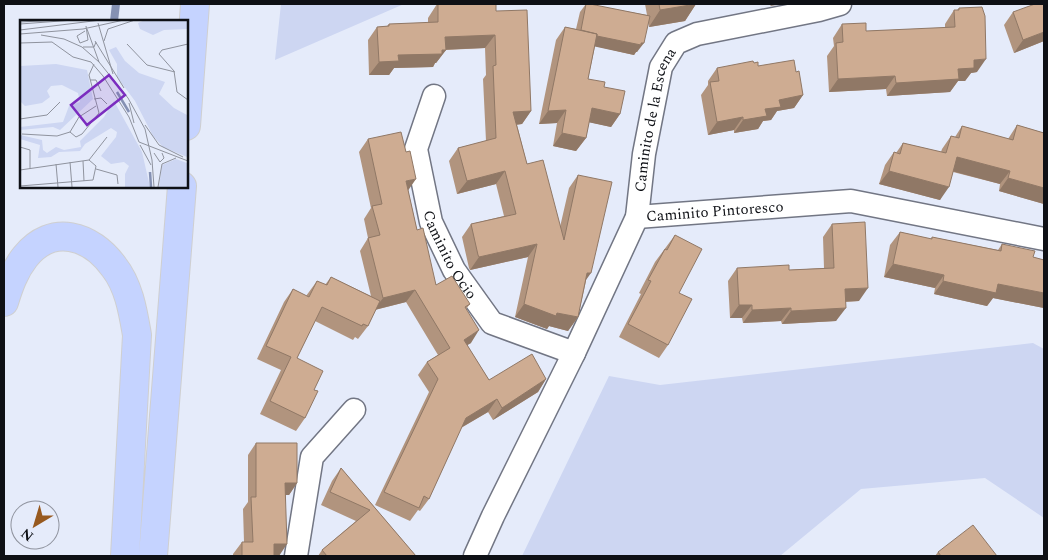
<svg xmlns="http://www.w3.org/2000/svg" width="1048" height="560" viewBox="0 0 1048 560" font-family="Spectral,serif">
<rect width="100%" height="100%" fill="#e5ebfa"/>
<path fill="#cdd6f2" d="M 281,4 L 404,4 L 275,60 Z
M 1033,343 L 1044,349 L 1044,518 L 985,478 L 861,489 L 780,556 L 522,556 L 609,376 L 660,385 Z"/>
<g fill="none" stroke-linecap="round" stroke-linejoin="round">
<path stroke="#8591b3" stroke-width="8" d="M 114,21 L 116,4"/>
<g stroke="#727684" stroke-width="25">
<g id="street">
<path id="s1" d="M 434,96 L 416,149 L 431,222 L 454,270 L 492,323 L 574,353"/>
<path id="s2" d="M 637,217 L 851,201 L 1044,239"/>
<path d="M 296,556 L 312,457 L 354,410"/>
<path id="s3" d="M 475,556 L 493,516 L 574,353 L 637,217 L 644,154 L 661,67 L 676,43 L 697,34 L 819,10 L 840,4"/>
</g>
</g>
<g stroke="#cfcfd0" stroke-width="30">
<path id="primary" d="M 186,126 L 195,4
M 4,302 C 9,286 14,271 25,257 C 52,223 91,235 114,267 C 129,286 133,312 137,335 L 125,556
M 153,556 L 182,186"/>
</g>
<use href="#street" stroke="#fff" stroke-width="22"/>
<use href="#primary" stroke="#c5d3ff" stroke-width="28"/>
</g>
<path fill="#b1947e" d="M 437,4 L 496,4 L 496,11 L 531,111 L 522,124 L 517,125 L 527,164 L 560,227 L 569,188 L 578,175 L 586,281 L 578,317 L 568,331 L 549,326 L 547,329 L 515,317 L 528,257 L 470,270 L 469,268 L 462,237 L 471,224 L 504,216 L 496,184 L 457,194 L 449,161 L 458,148 L 486,141 L 483,79 L 486,75 L 485,48 L 446,50 L 436,63 L 435,63 L 433,67 L 394,68 L 389,75 L 369,75 L 368,40 L 377,27 L 387,26 L 389,24 L 428,23 L 428,18 Z
M 586,4 L 647,15 L 645,4 L 696,4 L 685,21 L 649,27 L 648,21 L 637,52 L 636,52 L 634,55 L 595,46 L 588,79 L 604,87 L 620,114 L 611,127 L 589,122 L 586,138 L 576,151 L 553,146 L 557,123 L 539,124 L 556,40 L 565,27 L 576,29 L 580,12 Z
M 959,8 L 977,72 L 971,73 L 965,81 L 958,81 L 950,92 L 887,96 L 886,89 L 829,92 L 827,56 L 834,46 L 833,38 L 842,24 L 866,31 L 945,28 L 945,24 L 954,10 L 957,10 Z
M 1013,12 L 1044,41 L 1014,53 L 1004,25 Z
M 754,63 L 758,66 L 796,72 L 803,95 L 794,108 L 777,111 L 771,120 L 763,121 L 758,129 L 734,133 L 734,130 L 708,135 L 701,95 L 708,85 L 708,81 L 717,68 Z
M 1017,125 L 1044,133 L 1044,204 L 999,191 L 1000,184 L 953,172 L 940,200 L 879,184 L 885,165 L 894,152 L 896,153 L 903,143 L 941,152 L 942,149 L 951,136 L 955,137 L 962,126 L 1008,139 Z
M 368,139 L 408,190 L 417,230 L 436,285 L 470,304 L 466,309 L 471,343 L 467,345 L 489,380 L 546,379 L 538,392 L 493,420 L 488,412 L 461,428 L 429,499 L 420,511 L 418,510 L 410,521 L 375,505 L 429,392 L 418,375 L 427,362 L 438,355 L 406,302 L 375,310 L 368,326 L 358,339 L 355,337 L 353,340 L 315,321 L 297,358 L 314,390 L 305,418 L 296,431 L 260,414 L 281,370 L 257,359 L 284,302 L 293,289 L 306,296 L 317,281 L 325,285 L 331,277 L 371,296 L 360,251 L 368,238 L 364,219 L 371,208 L 359,152 Z
M 832,224 L 859,301 L 845,302 L 836,321 L 782,324 L 781,321 L 743,323 L 742,318 L 730,318 L 728,281 L 737,268 L 789,270 L 824,268 L 823,237 Z
M 900,232 L 931,239 L 932,237 L 998,250 L 1002,244 L 1033,257 L 1044,260 L 1044,308 L 993,298 L 987,306 L 934,294 L 935,288 L 884,277 L 890,245 Z
M 675,235 L 679,293 L 668,345 L 659,358 L 619,337 L 641,294 L 639,293 L 655,262 Z
M 256,443 L 297,483 L 289,495 L 286,495 L 279,556 L 233,556 L 233,554 L 242,542 L 244,542 L 243,509 L 248,502 L 248,455 Z
M 341,468 L 416,556 L 318,556 L 322,550 L 356,521 L 321,505 L 332,481 Z
M 938,552 L 997,556 L 935,556 Z"/>
<path fill="#907866" d="M 696,4 L 685,21 L 649,27 L 660,10 Z
M 772,4 L 783,4 L 770,6 Z
M 1044,32 L 1044,41 L 1014,53 L 1023,40 Z
M 580,33 L 641,43 L 644,43 L 637,52 L 636,52 L 634,55 L 574,42 Z
M 495,35 L 485,48 L 436,50 L 445,37 Z
M 446,50 L 436,63 L 435,63 L 433,67 L 394,68 L 389,75 L 369,75 L 379,62 L 398,55 Z
M 986,59 L 977,72 L 971,73 L 965,81 L 958,81 L 950,92 L 887,96 L 896,83 L 958,69 L 974,60 Z
M 895,76 L 886,89 L 829,92 L 838,79 Z
M 803,95 L 794,108 L 777,111 L 771,120 L 763,121 L 758,129 L 734,133 L 743,120 L 765,109 L 779,100 Z
M 592,108 L 620,114 L 611,127 L 583,121 Z
M 566,110 L 557,123 L 539,124 L 548,111 Z
M 531,111 L 522,124 L 504,125 L 513,112 Z
M 743,117 L 734,130 L 708,135 L 717,122 Z
M 562,133 L 586,138 L 576,151 L 553,146 Z
M 957,157 L 1010,171 L 1000,184 L 948,170 Z
M 505,171 L 496,184 L 457,194 L 467,181 Z
M 889,171 L 949,187 L 940,200 L 879,184 Z
M 1008,178 L 1044,188 L 1044,204 L 999,191 Z
M 416,179 L 407,192 L 406,181 Z
M 537,244 L 528,257 L 470,270 L 479,257 Z
M 893,264 L 944,275 L 935,288 L 884,277 Z
M 587,273 L 591,273 L 581,287 Z
M 943,281 L 998,284 L 1044,293 L 1044,308 L 993,298 L 987,306 L 934,294 Z
M 868,288 L 859,301 L 836,302 L 845,289 Z
M 415,290 L 406,302 L 374,310 L 383,298 Z
M 524,304 L 557,313 L 578,317 L 568,331 L 549,326 L 547,329 L 515,317 Z
M 739,305 L 752,305 L 742,318 L 730,318 Z
M 791,308 L 781,321 L 743,323 L 752,310 Z
M 846,308 L 836,321 L 782,324 L 791,311 Z
M 479,330 L 471,343 L 455,352 L 464,340 Z
M 546,379 L 538,392 L 493,420 L 502,408 Z
M 497,399 L 488,412 L 457,430 L 466,418 Z
M 285,483 L 297,483 L 289,495 L 277,495 Z
M 274,544 L 287,544 L 279,556 L 266,556 Z"/>
<path fill="#ceac92" stroke="#907866" d="M 438,4 L 496,4 L 496,11 L 527,10 L 531,111 L 513,112 L 527,164 L 543,160 L 564,240 L 578,175 L 612,182 L 591,273 L 587,273 L 578,317 L 557,313 L 556,316 L 524,304 L 537,244 L 479,257 L 478,255 L 471,224 L 516,214 L 505,171 L 467,181 L 458,148 L 496,138 L 493,66 L 496,65 L 495,35 L 445,37 L 446,50 L 442,50 L 442,54 L 398,55 L 399,61 L 379,62 L 377,27 L 389,26 L 389,24 L 438,22 Z
M 586,4 L 590,4 L 650,16 L 644,43 L 641,43 L 641,45 L 597,36 L 597,34 L 581,30 Z
M 659,4 L 696,4 L 660,10 Z
M 1035,4 L 1044,4 L 1044,32 L 1023,40 L 1013,12 Z
M 982,7 L 985,16 L 986,59 L 974,60 L 974,68 L 958,69 L 959,79 L 896,83 L 895,76 L 838,79 L 836,43 L 843,42 L 842,24 L 866,23 L 866,31 L 955,27 L 954,10 L 959,10 L 959,8 Z
M 565,27 L 597,34 L 588,79 L 605,82 L 604,87 L 625,91 L 620,114 L 592,108 L 586,138 L 562,133 L 566,110 L 548,111 Z
M 794,60 L 796,72 L 799,71 L 803,95 L 779,100 L 781,107 L 765,109 L 767,116 L 743,120 L 743,117 L 717,122 L 710,82 L 719,81 L 717,68 L 753,61 L 754,63 L 758,62 L 758,66 Z
M 1017,125 L 1044,133 L 1044,188 L 1008,178 L 1010,171 L 957,157 L 949,187 L 889,171 L 894,152 L 900,154 L 903,143 L 946,153 L 951,136 L 959,138 L 962,126 L 1013,140 Z
M 401,132 L 406,152 L 410,151 L 416,179 L 406,181 L 417,230 L 423,228 L 436,285 L 452,276 L 470,304 L 465,307 L 479,330 L 464,340 L 489,380 L 532,354 L 546,379 L 502,408 L 497,399 L 466,418 L 429,499 L 424,496 L 419,508 L 384,492 L 438,379 L 427,362 L 450,348 L 415,290 L 383,298 L 368,238 L 380,235 L 372,206 L 382,204 L 368,139 Z
M 865,222 L 868,288 L 845,289 L 846,308 L 791,311 L 791,308 L 752,310 L 752,305 L 739,305 L 737,268 L 789,265 L 789,270 L 834,268 L 832,224 Z
M 900,232 L 932,239 L 932,237 L 1001,251 L 1002,244 L 1035,251 L 1033,257 L 1044,260 L 1044,293 L 998,284 L 996,293 L 943,281 L 944,275 L 893,264 Z
M 675,235 L 702,249 L 679,293 L 692,299 L 668,345 L 628,324 L 651,281 L 648,280 L 665,249 L 667,250 Z
M 331,277 L 380,301 L 368,326 L 363,324 L 362,326 L 322,307 L 297,358 L 323,371 L 314,390 L 318,391 L 305,418 L 270,401 L 291,357 L 266,346 L 293,289 L 309,297 L 317,281 L 327,285 Z
M 256,443 L 297,443 L 297,483 L 285,483 L 287,544 L 274,544 L 274,556 L 242,556 L 242,542 L 253,542 L 251,497 L 256,497 Z
M 341,468 L 416,556 L 327,556 L 322,550 L 370,510 L 330,492 Z
M 973,525 L 997,556 L 941,556 L 938,552 Z"/>
<g text-anchor="middle" stroke-width="4.5" stroke-linejoin="round" paint-order="stroke">
<g font-size="15" fill="#0e1015" stroke="#e5ebfa">
<text dy="5" stroke="none"><textPath href="#s3" startOffset="475">Caminito de la Escena</textPath></text>
<text dy="5" stroke="none"><textPath href="#s2" startOffset="78">Caminito Pintoresco</textPath></text>
<text dy="5" stroke="none"><textPath href="#s1" startOffset="168">Caminito Ocio</textPath></text>
</g>
</g>
<g transform="translate(20 20)">
<rect width="168" height="168" fill="#e5ebfa"/>
<path d="M 125,0 L 167,0 L 167,9 L 144,10 L 133,15 L 120,9 L 118,3 ZM 96,27 L 105,41 L 119,53 L 145,62 L 139,74 L 154,88 L 167,95 L 167,137 L 143,127 L 133,116 L 115,81 L 97,57 L 97,44 L 89,30 ZM 36,44 L 67,50 L 73,79 L 40,110 L 33,107 L 0,110 L 0,107 L 43,102 L 49,86 L 60,82 L 58,73 L 42,65 L 31,66 L 27,71 L 30,77 L 22,83 L 5,86 L 0,81 L 0,46 ZM 94,81 L 122,132 L 130,167 L 105,167 L 105,154 L 109,146 L 104,142 L 91,144 L 81,136 L 96,117 L 97,112 L 91,108 L 65,124 L 60,131 L 39,132 L 31,137 L 18,138 L 20,125 L 0,119 L 0,115 L 22,120 L 23,130 L 27,133 L 36,127 L 44,130 L 61,127 L 60,121 L 84,97 ZM 156,139 L 167,143 L 167,167 L 139,167 L 142,145 Z" fill="#cdd6f2"/>
<path fill="none" stroke="#8591b3" stroke-width="2.5" d="M 97,72 L 109,92M 130,152 L 131,167"/>
<path fill="none" stroke="#8f939e" stroke-width="1" d="M 0,2 L 41,0M 78,3 L 93,54M 0,4 L 54,0M 67,9 L 79,42 L 108,78 L 125,109 L 132,140 L 134,167M 0,10 L 81,0M 65,11 L 57,16 L 60,23 L 68,20 L 66,6M 0,14 L 63,9 L 104,0M 21,15 L 44,19 L 62,27 L 79,42M 75,21 L 104,68M 84,21 L 88,9 L 115,0M 0,23 L 32,22 L 53,37 L 71,42 L 83,56M 107,24 L 127,45 L 155,52M 168,24 L 142,30 L 139,34 L 154,51 L 157,72 L 168,80M 63,27 L 74,27 L 76,22M 83,56 L 109,97 L 119,122 L 168,141M 70,60 L 76,60 L 81,71M 74,79 L 81,78 L 87,84M 109,83 L 114,103M 0,99 L 27,95 L 40,82M 125,105 L 139,125 L 163,137M 50,112 L 56,117 L 62,114 L 79,93 L 69,55 L 74,44M 50,112 L 59,97 L 76,86M 2,114 L 37,116 L 50,112M 120,125 L 131,145M 0,127 L 10,130 L 10,149M 134,133 L 140,142 L 144,138 L 142,133M 69,140 L 87,117M 63,141 L 64,161M 50,142 L 52,167M 36,144 L 38,167M 76,149 L 97,155 L 98,164M 0,150 L 69,140M 0,166 L 73,160 L 76,146 L 69,140M 138,167 L 142,144 L 156,138"/>
<path fill="#7b2cbf" fill-opacity="0.15" stroke="#7b2cbf" stroke-width="2.5" d="M 89,55 L 105,75 L 67,105 L 51,85 Z"/>
<rect width="168" height="168" fill="none" stroke="#0e1015" stroke-width="2.5"/>
</g>
<rect width="1048" height="560" fill="none" stroke="#0e1015" stroke-width="10"/>
<g transform="translate(35 525) rotate(218)"><circle r="24" fill="#e5ebfa" stroke="#8f939e"/>
<path d="M0-4L9 19L0 12L-9 19Z" fill="#97591f"/>
<text y="-8" font-size="14" font-weight="bold" text-anchor="middle" fill="#0e1015">N</text>
</g>
</svg>
